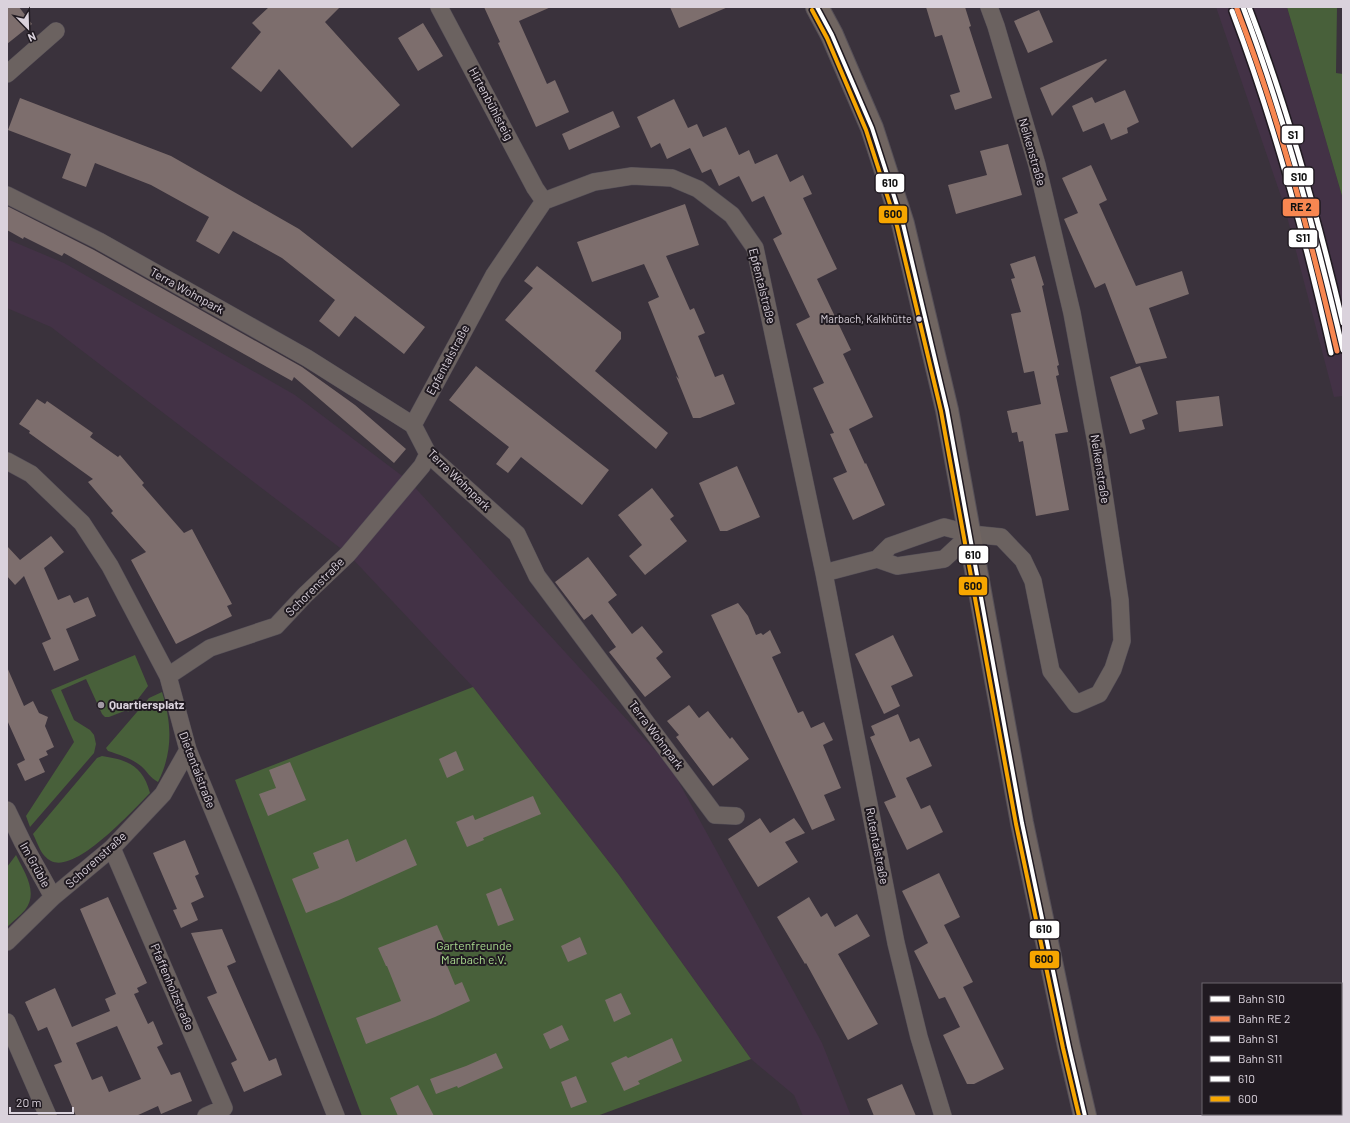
<svg xmlns="http://www.w3.org/2000/svg" width="1350" height="1123" viewBox="0 0 1350 1123" font-family="Barlow,sans-serif">
<rect width="100%" height="100%" fill="#3a323c"/>
<path fill="#433246" d="M 1216,7 L 1287,7 L 1343,199 L 1343,396 L 1334,397 L 1284,205 Z
M 7,239 L 64,263 L 295,395 L 409,481 L 671,768 L 822,1043 L 851,1116 L 803,1116 L 794,1095 L 751,1059 L 619,875 L 473,687 L 348,554 L 51,327 L 7,308 Z"/>
<path fill="#48603a" d="M 1287,7 L 1337,7 L 1336,73 L 1343,74 L 1343,199 Z
M 135,655 L 148,686 L 128,712 L 127,710 L 109,717 L 105,717 L 102,714 L 86,679 L 61,690 L 74,720 L 90,730 L 94,735 L 96,744 L 94,753 L 30,827 L 26,816 L 74,742 L 51,690 Z
M 473,687 L 619,875 L 751,1059 L 597,1116 L 362,1116 L 235,780 Z
M 162,692 C 172,724 173,752 158,782 C 150,778 147,771 141,766 C 131,758 120,755 108,751 L 106,748 L 149,698 Z
M 102,756 C 128,760 143,766 150,793 C 133,810 76,874 51,861 C 41,856 38,844 33,834 L 97,758 Z
M 16,855 C 24,872 39,892 25,910 C 20,916 13,921 7,927 L 7,867 Z"/>
<path fill="#7d6e6d" fill-rule="evenodd" d="M 7,7 L 19,7 L 32,24 L 7,44 Z
M 269,7 L 340,7 L 325,22 L 400,105 L 352,148 L 279,69 L 261,92 L 231,68 L 261,32 L 252,23 Z
M 484,7 L 551,7 L 519,21 L 547,84 L 555,80 L 569,112 L 536,127 L 498,43 L 500,42 Z
M 670,7 L 728,7 L 679,28 Z
M 926,7 L 965,7 L 971,26 L 969,27 L 992,98 L 955,110 L 950,95 L 960,92 L 942,35 L 935,37 Z
M 1039,10 L 1053,42 L 1028,53 L 1014,21 Z
M 423,23 L 443,56 L 418,71 L 398,38 Z
M 1106,59 L 1107,60 L 1052,116 L 1040,88 Z
M 1125,90 L 1139,122 L 1127,128 L 1128,133 L 1111,140 L 1104,123 L 1083,132 L 1072,106 L 1092,97 L 1095,103 Z
M 20,98 L 171,156 L 299,229 L 425,327 L 404,354 L 355,316 L 339,337 L 319,321 L 335,300 L 282,258 L 233,231 L 219,254 L 196,241 L 209,217 L 151,185 L 95,163 L 86,187 L 62,178 L 71,154 L 8,130 Z
M 674,99 L 688,128 L 697,124 L 703,137 L 726,127 L 739,155 L 749,150 L 755,164 L 777,154 L 790,182 L 803,175 L 812,194 L 803,198 L 837,269 L 817,279 L 851,350 L 843,354 L 873,417 L 849,429 L 865,464 L 866,463 L 885,505 L 853,520 L 833,478 L 847,472 L 830,434 L 834,433 L 813,388 L 824,383 L 796,324 L 810,317 L 773,239 L 782,234 L 764,196 L 752,202 L 739,176 L 719,186 L 711,169 L 702,173 L 690,148 L 667,159 L 660,143 L 651,148 L 637,117 Z
M 613,111 L 620,127 L 569,150 L 562,134 Z
M 1008,144 L 1022,195 L 956,214 L 948,185 L 987,175 L 980,151 Z
M 1091,165 L 1107,200 L 1099,204 L 1136,286 L 1182,271 L 1189,294 L 1149,308 L 1167,358 L 1136,364 L 1105,283 L 1095,288 L 1064,219 L 1078,213 L 1062,178 Z
M 685,204 L 699,245 L 666,256 L 690,310 L 694,308 L 705,333 L 698,336 L 715,377 L 723,374 L 735,404 L 700,418 L 693,418 L 676,376 L 679,379 L 648,302 L 659,297 L 644,264 L 592,282 L 577,242 Z
M 7,206 L 94,250 L 302,367 L 355,405 L 406,449 L 394,463 L 294,377 L 292,381 L 64,253 L 62,256 L 24,237 L 23,239 L 7,230 Z
M 1035,256 L 1044,285 L 1042,286 L 1059,365 L 1057,366 L 1059,375 L 1056,376 L 1068,432 L 1055,434 L 1069,510 L 1036,516 L 1023,441 L 1019,442 L 1017,432 L 1012,433 L 1007,411 L 1041,404 L 1034,371 L 1024,373 L 1011,314 L 1021,312 L 1011,279 L 1015,278 L 1010,264 Z
M 537,266 L 621,332 L 621,339 L 595,371 L 668,433 L 656,449 L 505,320 L 533,288 L 524,281 Z
M 476,366 L 609,470 L 582,505 L 521,457 L 508,473 L 496,464 L 509,447 L 449,400 Z
M 1140,366 L 1158,414 L 1142,420 L 1145,429 L 1130,434 L 1110,377 Z
M 1219,396 L 1223,426 L 1179,432 L 1176,401 Z
M 37,399 L 45,404 L 47,401 L 93,433 L 90,437 L 118,457 L 120,455 L 144,483 L 142,485 L 184,533 L 192,529 L 232,604 L 227,606 L 232,616 L 176,644 L 131,560 L 146,552 L 111,513 L 113,511 L 88,482 L 93,479 L 29,433 L 30,431 L 19,424 Z
M 737,466 L 760,517 L 727,531 L 720,531 L 699,483 Z
M 652,488 L 674,516 L 670,519 L 687,541 L 645,575 L 629,556 L 642,545 L 618,515 Z
M 51,536 L 64,552 L 44,568 L 58,600 L 70,595 L 74,603 L 88,597 L 96,616 L 66,629 L 79,660 L 54,671 L 42,643 L 51,639 L 24,576 L 15,585 L 7,576 L 7,546 L 20,560 Z
M 588,557 L 617,595 L 608,602 L 632,634 L 642,626 L 663,652 L 656,658 L 671,677 L 645,697 L 609,652 L 616,647 L 592,614 L 584,620 L 555,582 Z
M 738,603 L 748,616 L 756,635 L 761,633 L 763,635 L 770,630 L 781,653 L 772,657 L 798,713 L 803,711 L 811,728 L 824,722 L 833,740 L 823,745 L 841,788 L 824,795 L 835,820 L 812,830 L 711,615 Z
M 893,635 L 913,676 L 891,686 L 900,706 L 884,714 L 855,654 Z
M 7,667 L 24,706 L 33,701 L 39,713 L 48,717 L 45,726 L 54,747 L 46,751 L 48,755 L 39,759 L 45,772 L 25,781 L 17,764 L 25,760 L 7,720 Z
M 689,705 L 699,718 L 708,711 L 730,739 L 732,737 L 749,759 L 713,786 L 676,737 L 679,735 L 667,721 Z
M 898,714 L 910,742 L 919,738 L 932,766 L 906,778 L 921,809 L 930,805 L 943,832 L 907,850 L 884,802 L 896,797 L 870,737 L 875,735 L 871,726 Z
M 456,751 L 464,770 L 447,778 L 439,759 Z
M 290,762 L 306,800 L 268,816 L 259,794 L 276,788 L 269,770 Z
M 533,796 L 541,814 L 483,838 L 484,840 L 467,847 L 456,822 L 473,815 L 475,820 Z
M 760,818 L 770,833 L 794,818 L 805,833 L 785,842 L 798,862 L 758,887 L 728,839 Z
M 348,839 L 356,862 L 406,839 L 417,865 L 339,900 L 306,913 L 292,879 L 319,868 L 313,853 Z
M 185,840 L 199,874 L 195,876 L 204,897 L 191,903 L 198,920 L 181,928 L 173,910 L 177,909 L 153,853 Z
M 939,873 L 960,917 L 944,925 L 973,982 L 963,987 L 1004,1069 L 974,1084 L 967,1084 L 943,1035 L 960,1027 L 945,997 L 939,999 L 914,951 L 928,943 L 902,891 Z
M 501,888 L 514,920 L 498,926 L 486,894 Z
M 108,897 L 147,983 L 137,988 L 139,992 L 134,994 L 148,1024 L 153,1021 L 163,1044 L 157,1047 L 171,1075 L 180,1072 L 192,1101 L 161,1114 L 158,1106 L 136,1116 L 76,1116 L 54,1065 L 62,1062 L 47,1027 L 38,1031 L 25,1002 L 55,988 L 72,1027 L 110,1011 L 105,999 L 116,994 L 80,909 ZM 117,1026 L 141,1079 L 109,1092 L 102,1076 L 92,1080 L 76,1043 Z
M 809,897 L 821,917 L 827,913 L 835,927 L 857,914 L 870,936 L 838,954 L 878,1024 L 848,1040 L 806,963 L 805,964 L 777,917 Z
M 437,925 L 445,943 L 439,946 L 455,985 L 462,982 L 470,1001 L 435,1017 L 366,1044 L 356,1018 L 401,1001 L 387,966 L 386,966 L 378,948 Z
M 222,929 L 236,962 L 227,966 L 269,1061 L 276,1058 L 282,1075 L 244,1092 L 231,1063 L 237,1060 L 207,997 L 217,993 L 191,933 Z
M 580,937 L 587,954 L 568,962 L 561,946 Z
M 621,993 L 631,1014 L 614,1022 L 605,1000 Z
M 562,1025 L 569,1040 L 550,1049 L 543,1034 Z
M 672,1038 L 682,1061 L 638,1081 L 640,1084 L 624,1091 L 611,1063 L 626,1056 L 628,1058 Z
M 496,1053 L 503,1068 L 458,1088 L 457,1086 L 436,1094 L 430,1079 L 466,1066 Z
M 576,1076 L 587,1102 L 571,1108 L 561,1082 Z
M 902,1084 L 916,1116 L 874,1116 L 867,1099 Z
M 418,1085 L 434,1116 L 398,1116 L 390,1098 Z"/>
<g fill="none" stroke-linecap="round" stroke-linejoin="round">
<g stroke="#565058" stroke-width="18">
<path id="minor" d="M 439,7 L 535,188 L 544,201
M 7,74 L 56,31
M 7,195 L 99,241 L 307,358 L 413,425 L 428,454 L 517,534 L 537,576 L 715,815 L 736,816
M 413,425 L 494,275 L 544,201 L 594,182 L 632,176 L 672,178 L 698,189 L 732,215 L 755,248 L 824,573 L 896,943 L 919,1037 L 943,1116
M 7,461 L 31,474 L 82,523 L 110,566 L 168,676 L 188,750 L 246,890 L 336,1116
M 877,559 L 897,566 L 944,559 L 971,534
M 824,573 L 877,559 L 890,546 L 944,527 L 971,534 L 1001,537 L 1023,560 L 1033,581 L 1051,671 L 1076,704 L 1099,694 L 1113,669 L 1122,641 L 1120,600 L 1097,448 L 1072,313 L 1037,165 L 996,26 L 989,7
M 168,676 L 210,648 L 276,626 L 305,595 L 348,554 L 422,466 L 428,454
M 7,810 L 23,843 L 53,897
M 112,848 L 224,1108 L 206,1116
M 7,942 L 53,897 L 112,848 L 163,794 L 188,750
M 7,1022 L 48,1116"/>
</g>
<g stroke="#565058" stroke-width="24">
<path id="secondary" d="M 817,7 L 832,35 L 872,128 L 903,224 L 947,410 L 1022,823 L 1069,1047 L 1085,1116"/>
</g>
<use href="#minor" stroke="#6b6260" stroke-width="17"/>
<use href="#secondary" stroke="#706561" stroke-width="22"/>
<g stroke="#201a21" stroke-width="7">
<path id="bus-1" d="M 817,7 L 832,35 L 872,128 L 903,224 L 947,410 L 1022,823 L 1069,1047 L 1085,1116"/>
</g>
<g stroke="#201a21" stroke-width="7">
<path id="bus-2" d="M 812,10 L 827,38 L 866,130 L 897,226 L 941,411 L 1016,824 L 1063,1048 L 1079,1116"/>
</g>
<use href="#bus-1" stroke="#fff" stroke-width="4"/>
<use href="#bus-2" stroke="#f7a600" stroke-width="4"/>
<g stroke="#201a21" stroke-width="8">
<path id="rail-1" d="M 1243,7 C 1285,118 1316,234 1343,350"/>
</g>
<g stroke="#201a21" stroke-width="8">
<path id="rail-2" d="M 1237,9 C 1280,120 1310,236 1337,351"/>
</g>
<g stroke="#201a21" stroke-width="8">
<path id="rail-3" d="M 1249,7 C 1288,109 1318,217 1343,323"/>
</g>
<g stroke="#201a21" stroke-width="8">
<path id="rail-4" d="M 1232,11 C 1274,122 1305,237 1331,353"/>
</g>
<use href="#rail-1" stroke="#fff" stroke-width="5"/>
<use href="#rail-2" stroke="#f88751" stroke-width="5"/>
<use href="#rail-3" stroke="#fff" stroke-width="5"/>
<use href="#rail-4" stroke="#fff" stroke-width="5"/>
</g>
<circle fill="#dad2dc" stroke="#201a21" stroke-width="1.5" cx="919" cy="319" r="3.5"/>
<circle fill="#a29aa4" stroke="#201a21" stroke-width="1.5" cx="101" cy="705" r="4"/>
<g text-anchor="middle" stroke-width="4" stroke-linejoin="round" paint-order="stroke">
<g font-size="11" fill="#dad2dc" stroke="#201a21" text-anchor="end">
<text x="912" y="323">Marbach, Kalkhütte</text>
</g>
<g font-size="12" fill="#dad2dc" stroke="#201a21">
<text transform="translate(491 104) rotate(62)" y="4">Hirtenbühlsteig</text>
<text transform="translate(1032 152) rotate(74)" y="4">Nelkenstraße</text>
<text transform="translate(762 286) rotate(76)" y="4">Epfentalstraße</text>
<text transform="translate(187 291) rotate(29)" y="4">Terra Wohnpark</text>
<text transform="translate(448 360) rotate(-62)" y="4">Epfentalstraße</text>
<text transform="translate(1100 469) rotate(81)" y="4">Nelkenstraße</text>
<text transform="translate(459 480) rotate(44)" y="4">Terra Wohnpark</text>
<text transform="translate(315 587) rotate(-45)" y="4">Schorenstraße</text>
<text transform="translate(656 735) rotate(53)" y="4">Terra Wohnpark</text>
<text transform="translate(197 770) rotate(69)" y="4">Dietentalstraße</text>
<text transform="translate(877 846) rotate(79)" y="4">Rutentalstraße</text>
<text transform="translate(96 860) rotate(-42)" y="4">Schorenstraße</text>
<text transform="translate(35 865) rotate(61)" y="4">Im Grüble</text>
<text transform="translate(172 987) rotate(67)" y="4">Pfaffenholzstraße</text>
</g>
<g font-size="12" font-weight="bold" fill="#dad2dc" stroke="#201a21" text-anchor="start">
<text x="109" y="709">Quartiersplatz</text>
</g>
<g font-size="12" fill="#aadb8f" stroke="#201a21">
<text x="474" y="950">Gartenfreunde<tspan x="474" dy="14">Marbach e.V.</tspan></text>
</g>
</g>
<g stroke="#201a21" stroke-width="1.5">
<rect x="1281" y="125" width="23" height="19" rx="4" fill="#fff"/>
<rect x="1283" y="167" width="31" height="19" rx="4" fill="#fff"/>
<rect x="875" y="173" width="30" height="20" rx="4" fill="#fff"/>
<rect x="1282" y="198" width="38" height="19" rx="4" fill="#f88751"/>
<rect x="878" y="205" width="30" height="19" rx="4" fill="#f7a600"/>
<rect x="1288" y="229" width="30" height="19" rx="4" fill="#fff"/>
<rect x="958" y="545" width="31" height="19" rx="4" fill="#fff"/>
<rect x="958" y="576" width="30" height="20" rx="4" fill="#f7a600"/>
<rect x="1029" y="920" width="31" height="19" rx="4" fill="#fff"/>
<rect x="1029" y="950" width="31" height="19" rx="4" fill="#f7a600"/>
</g>
<g font-size="11" text-anchor="middle" font-weight="bold" fill="#111">
<text x="1293" y="139">S1</text>
<text x="1299" y="181">S10</text>
<text x="890" y="187">610</text>
<text x="1301" y="211">RE 2</text>
<text x="893" y="218">600</text>
<text x="1303" y="242">S11</text>
<text x="973" y="559">610</text>
<text x="973" y="590">600</text>
<text x="1044" y="933">610</text>
<text x="1044" y="963">600</text>
</g>
<rect width="1350" height="1123" fill="none" stroke="#dad2dc" stroke-width="16"/>
<rect x="1202" y="983" width="140" height="132" fill="#201a21" stroke="#6a646c"/>
<rect x="1210" y="996" width="20" height="6" fill="#ffffff" stroke="#6a646c"/>
<text x="1238" y="1003" font-size="12" fill="#dad2dc">Bahn S10</text>
<rect x="1210" y="1016" width="20" height="6" fill="#f88751" stroke="#6a646c"/>
<text x="1238" y="1023" font-size="12" fill="#dad2dc">Bahn RE 2</text>
<rect x="1210" y="1036" width="20" height="6" fill="#ffffff" stroke="#6a646c"/>
<text x="1238" y="1043" font-size="12" fill="#dad2dc">Bahn S1</text>
<rect x="1210" y="1056" width="20" height="6" fill="#ffffff" stroke="#6a646c"/>
<text x="1238" y="1063" font-size="12" fill="#dad2dc">Bahn S11</text>
<rect x="1210" y="1076" width="20" height="6" fill="#ffffff" stroke="#6a646c"/>
<text x="1238" y="1083" font-size="12" fill="#dad2dc">610</text>
<rect x="1210" y="1096" width="20" height="6" fill="#f7a600" stroke="#6a646c"/>
<text x="1238" y="1103" font-size="12" fill="#dad2dc">600</text>
<g transform="translate(28 28) rotate(157)" stroke="#201a21" stroke-width="3" paint-order="stroke">
<path d="M0-3L7 15L0 10L-7 15Z" fill="#dad2dc"/>
<text y="-6" font-size="11" font-weight="bold" text-anchor="middle" fill="#dad2dc">N</text>
</g>
<path d="M10 1107v6h63v-6" fill="none" stroke="#dad2dc" stroke-width="2"/>
<text x="16" y="1107" font-size="12" fill="#dad2dc" stroke="#201a21" stroke-width="3" paint-order="stroke">20 m</text>
</svg>
